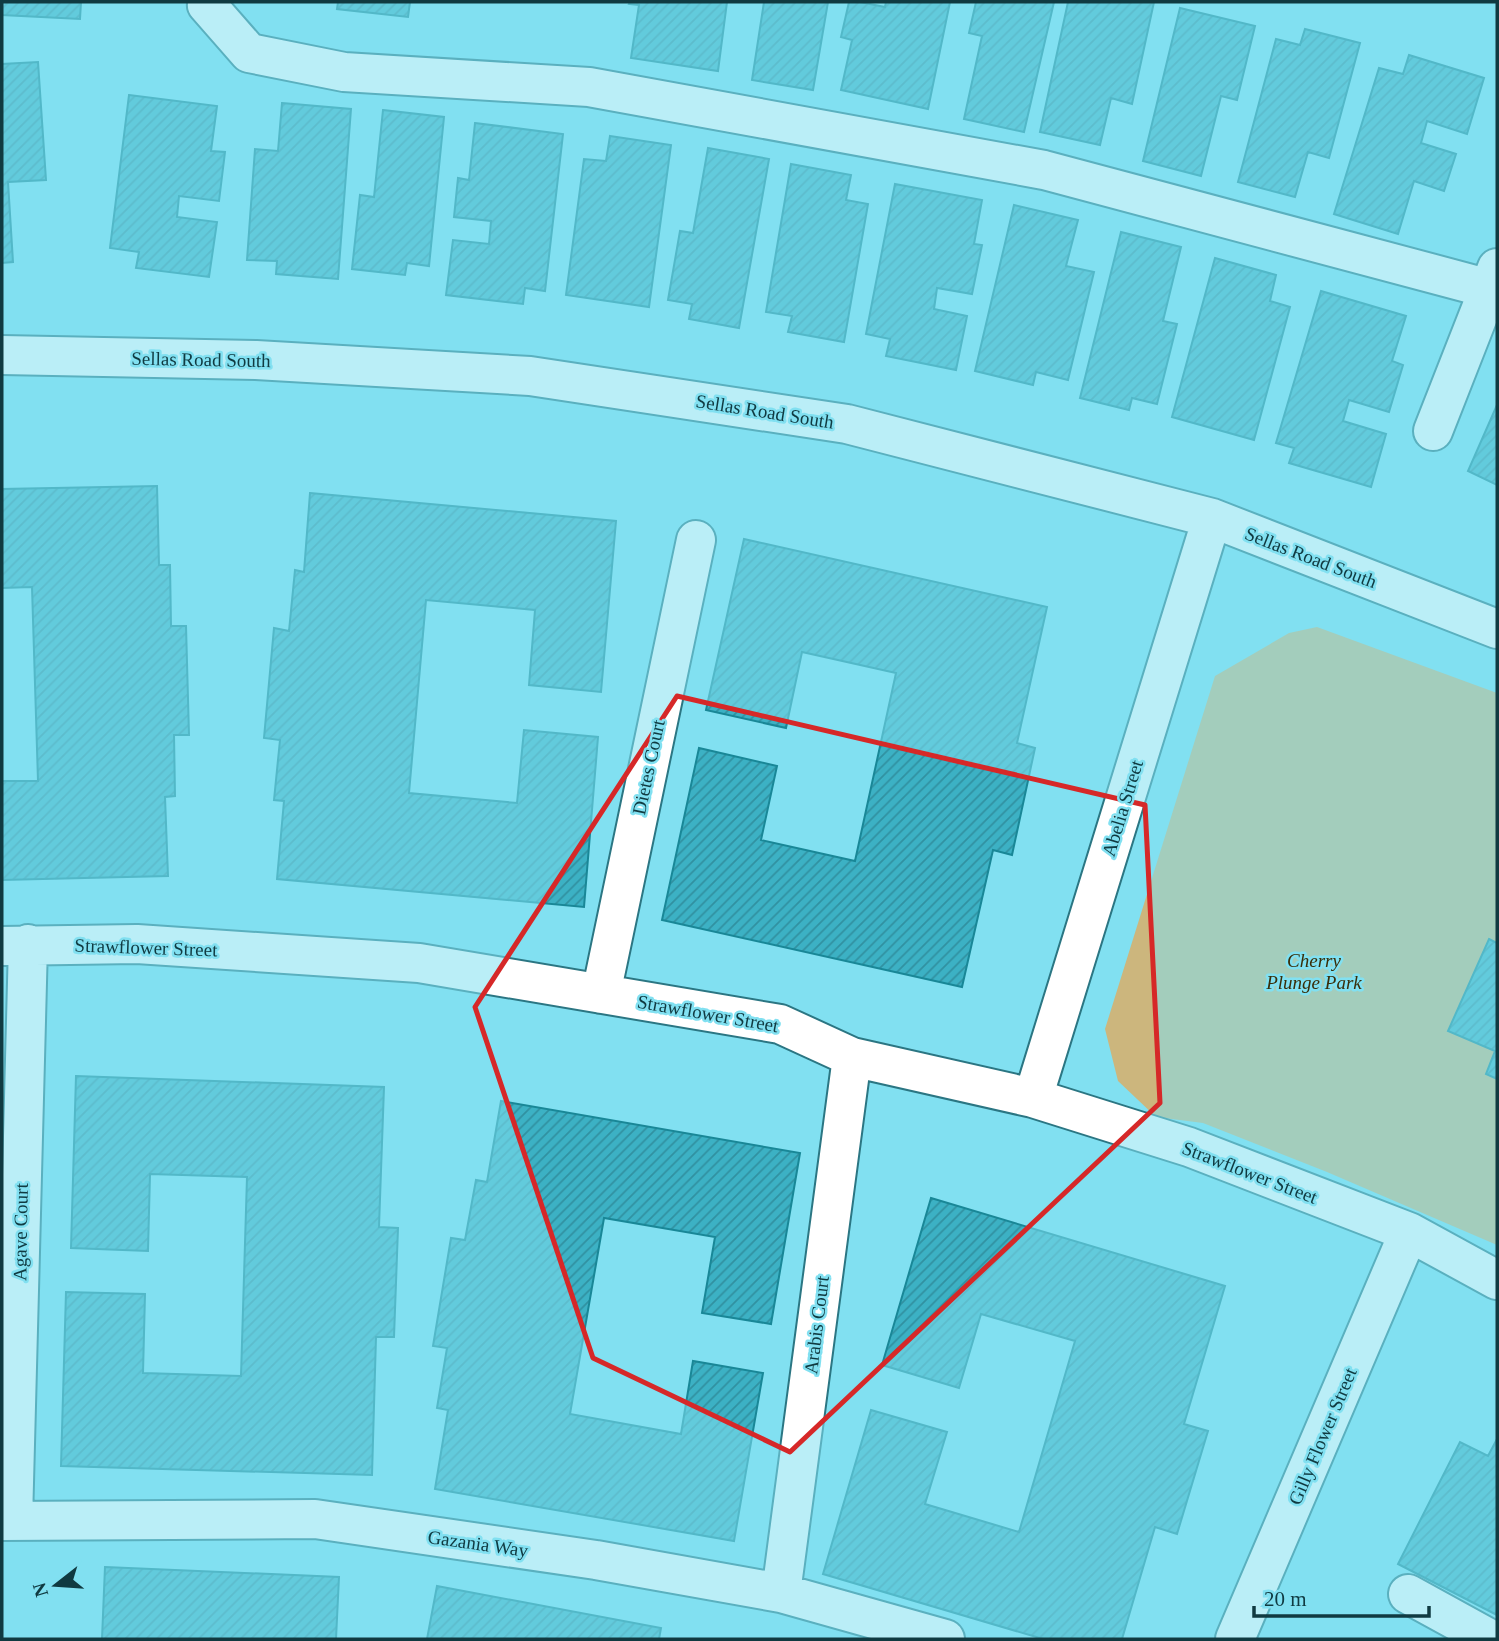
<svg xmlns="http://www.w3.org/2000/svg" width="1499" height="1641" viewBox="0 0 1499 1641" font-family="'Times New Roman',serif">
<defs>
<pattern id="building-hatch" width="6" height="6" patternUnits="userSpaceOnUse" patternTransform="scale(1.75)"><rect width="6" height="6" fill="#3cb1c4"/><path d="M-1 1l2-2M0 6l6-6M5 7l2-2" fill="none" stroke="#3191a1"/></pattern>
</defs>
<rect width="100%" height="100%" fill="#81e0f1"/>
<path fill="#ccb67d" d="M 1317,627 L 1497,693 L 1497,1245 L 1327,1172 L 1203,1123 L 1156,1117 L 1118,1081 L 1105,1029 L 1215,676 L 1289,633 Z"/>
<path fill="url(#building-hatch)" stroke="#198797" stroke-width="2" d="M 2,2 L 81,2 L 80,19 L 2,15 Z
M 338,2 L 410,2 L 408,17 L 337,9 Z
M 630,2 L 727,2 L 718,71 L 631,58 L 639,5 L 629,4 Z
M 764,2 L 828,2 L 813,90 L 752,80 Z
M 849,2 L 860,2 L 885,7 L 886,2 L 950,2 L 928,109 L 841,90 L 852,40 L 841,37 Z
M 976,2 L 1054,2 L 1024,132 L 964,119 L 982,36 L 969,33 Z
M 1068,2 L 1154,2 L 1132,104 L 1111,98 L 1100,145 L 1040,132 Z
M 1180,8 L 1255,26 L 1237,100 L 1221,96 L 1201,176 L 1143,161 Z
M 1305,29 L 1360,43 L 1329,158 L 1308,152 L 1295,197 L 1238,182 L 1276,39 L 1300,45 Z
M 1409,55 L 1484,78 L 1467,134 L 1427,121 L 1421,143 L 1456,154 L 1444,191 L 1414,181 L 1398,234 L 1334,214 L 1379,68 L 1403,74 Z
M 38,62 L 46,180 L 8,182 L 13,262 L 2,263 L 2,64 Z
M 129,95 L 217,106 L 211,151 L 225,152 L 219,201 L 179,196 L 177,217 L 217,222 L 209,277 L 136,268 L 139,252 L 110,248 Z
M 282,103 L 351,109 L 338,279 L 276,274 L 277,261 L 247,260 L 255,149 L 278,151 Z
M 383,110 L 444,117 L 429,266 L 407,263 L 405,275 L 352,269 L 360,195 L 374,197 Z
M 475,123 L 563,134 L 545,291 L 525,288 L 523,304 L 446,295 L 453,240 L 489,244 L 491,221 L 454,217 L 458,178 L 469,180 Z
M 610,136 L 671,145 L 649,307 L 566,295 L 584,159 L 606,161 Z
M 708,148 L 769,159 L 739,328 L 689,319 L 692,304 L 668,300 L 680,231 L 693,233 Z
M 791,164 L 851,175 L 846,200 L 868,204 L 844,342 L 788,332 L 792,316 L 766,312 Z
M 895,184 L 982,200 L 974,244 L 982,245 L 972,294 L 937,288 L 934,309 L 967,316 L 956,370 L 886,356 L 890,339 L 866,334 Z
M 1014,205 L 1078,220 L 1066,266 L 1094,272 L 1068,380 L 1036,372 L 1033,385 L 975,371 Z
M 1121,232 L 1181,247 L 1163,321 L 1177,324 L 1157,404 L 1132,398 L 1129,410 L 1080,398 Z
M 1215,258 L 1276,275 L 1270,301 L 1290,307 L 1254,440 L 1172,417 Z
M 1321,291 L 1406,316 L 1392,361 L 1403,365 L 1389,412 L 1349,400 L 1343,421 L 1386,434 L 1371,487 L 1289,463 L 1294,448 L 1276,443 Z
M 1497,405 L 1497,485 L 1468,471 Z
M 157,486 L 159,565 L 170,565 L 171,626 L 186,626 L 189,735 L 174,735 L 175,796 L 165,797 L 168,876 L 2,880 L 2,781 L 38,781 L 32,587 L 2,588 L 2,489 Z
M 310,493 L 616,521 L 601,692 L 529,685 L 535,610 L 426,600 L 409,793 L 517,803 L 524,730 L 598,737 L 584,907 L 277,879 L 284,801 L 274,800 L 280,740 L 264,738 L 274,628 L 289,631 L 295,570 L 304,572 Z
M 744,539 L 1047,607 L 1017,743 L 1035,748 L 1012,855 L 993,850 L 962,987 L 662,920 L 699,748 L 777,766 L 761,840 L 855,861 L 896,673 L 802,652 L 786,728 L 706,710 Z
M 1489,939 L 1497,943 L 1497,1079 L 1486,1074 L 1495,1051 L 1448,1031 Z
M 76,1076 L 384,1087 L 379,1227 L 398,1228 L 394,1337 L 376,1337 L 372,1475 L 61,1466 L 66,1292 L 145,1294 L 143,1373 L 241,1376 L 247,1177 L 150,1174 L 148,1251 L 71,1248 Z
M 501,1101 L 800,1153 L 771,1324 L 702,1313 L 715,1237 L 604,1218 L 570,1414 L 681,1434 L 693,1361 L 763,1373 L 734,1541 L 435,1489 L 448,1410 L 437,1408 L 447,1348 L 433,1346 L 451,1238 L 465,1240 L 476,1180 L 487,1182 Z
M 931,1198 L 1225,1286 L 1184,1424 L 1208,1431 L 1177,1534 L 1155,1527 L 1122,1639 L 1043,1639 L 823,1574 L 871,1410 L 947,1432 L 925,1504 L 1019,1532 L 1075,1341 L 981,1314 L 959,1388 L 882,1365 Z
M 1497,1439 L 1497,1615 L 1398,1564 L 1460,1442 L 1488,1456 Z
M 105,1567 L 339,1577 L 336,1639 L 102,1639 Z
M 437,1586 L 661,1628 L 659,1639 L 427,1639 Z"/>
<g fill="none" stroke-linecap="round" stroke-linejoin="round">
<g stroke="#2b7683" stroke-width="42">
<path id="minor" d="M 208,2 L 207,5 L 249,53 L 344,72 L 589,87 L 1044,170 L 1490,289
M 2,355 L 256,360 L 530,376 L 847,424 L 1212,518 L 1497,629
M 1433,431 L 1497,268
M 2,946 L 137,944 L 419,963 L 780,1024 L 852,1057 L 1033,1098 L 1189,1147 L 1409,1232 L 1497,1280
M 601,994 L 696,540
M 1033,1098 L 1212,518
M 2,1521 L 315,1519 L 596,1560 L 781,1593 L 945,1639
M 13,1521 L 28,944
M 781,1593 L 852,1057
M 1408,1594 L 1490,1639
M 1235,1639 L 1409,1232"/>
</g>
<use href="#minor" stroke="#fff" stroke-width="38"/>
</g>
<path d="M0 0H1499V1641H0ZM 677,696 L 1145,805 L 1160,1103 L 790,1452 L 593,1358 L 475,1007 Z" fill="#81e0f1" fill-opacity=".55" fill-rule="evenodd"/>
<path fill="none" stroke="#d62828" stroke-width="5" stroke-linejoin="round" d="M 677,696 L 1145,805 L 1160,1103 L 790,1452 L 593,1358 L 475,1007 Z"/>
<g text-anchor="middle" stroke-width="5" stroke-linejoin="round" paint-order="stroke">
<g font-size="19" fill="#103a41" stroke="#81e0f1">
<text transform="translate(201 359) rotate(1)" y="7">Sellas Road South</text>
<text transform="translate(765 411) rotate(9)" y="7">Sellas Road South</text>
<text transform="translate(1311 557) rotate(21)" y="7">Sellas Road South</text>
<text transform="translate(648 767) rotate(-78)" y="7">Dietes Court</text>
<text transform="translate(1122 808) rotate(-73)" y="7">Abelia Street</text>
<text transform="translate(146 947) rotate(2)" y="7">Strawflower Street</text>
<text transform="translate(708 1013) rotate(10)" y="7">Strawflower Street</text>
<text transform="translate(1250 1172) rotate(21)" y="7">Strawflower Street</text>
<text transform="translate(20 1232) rotate(-89)" y="7">Agave Court</text>
<text transform="translate(816 1325) rotate(-83)" y="7">Arabis Court</text>
<text transform="translate(1322 1436) rotate(-67)" y="7">Gilly Flower Street</text>
<text transform="translate(478 1543) rotate(8)" y="7">Gazania Way</text>
</g>
<g font-size="19" font-style="italic" fill="#3a2e09" stroke="#81e0f1">
<text x="1314" y="967">Cherry<tspan x="1314" dy="22">Plunge Park</tspan></text>
</g>
</g>
<rect width="1499" height="1641" fill="none" stroke="#103a41" stroke-width="7"/>
<g transform="translate(56 1585) rotate(253)" stroke="#81e0f1" stroke-width="5" paint-order="stroke">
<path d="M0-5L12 26L0 18L-12 26Z" fill="#103a41"/>
<text y="-10" font-size="19" font-weight="bold" text-anchor="middle" fill="#103a41">N</text>
</g>
<path d="M1254 1606v10h175v-10" fill="none" stroke="#103a41" stroke-width="3.5"/>
<text x="1264" y="1606" font-size="21" fill="#103a41" stroke="#81e0f1" stroke-width="5" paint-order="stroke">20 m</text>
</svg>
